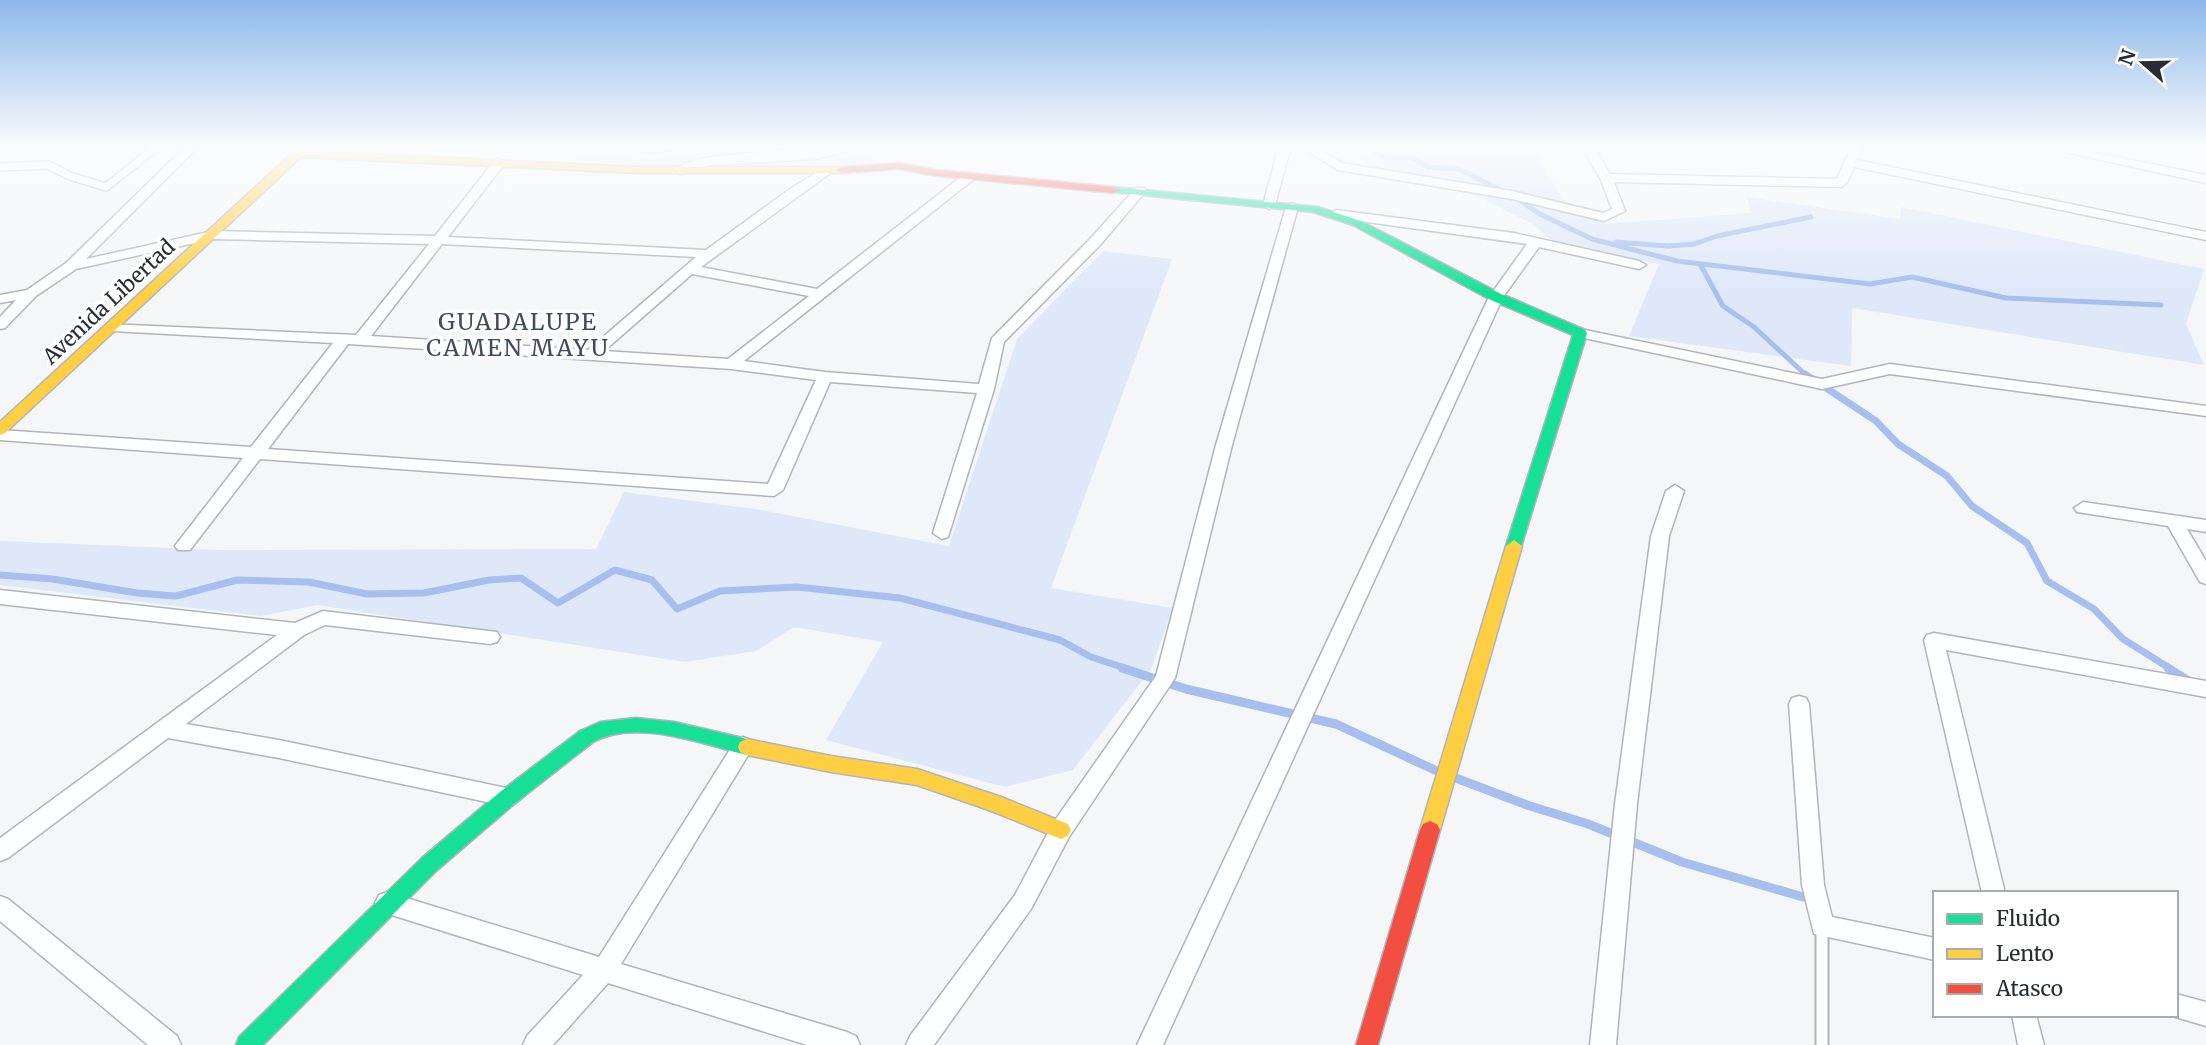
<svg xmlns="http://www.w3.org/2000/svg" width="2206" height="1045" viewBox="0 0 2206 1045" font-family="Merriweather,serif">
<rect width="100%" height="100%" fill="#f4f6f8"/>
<path fill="#dee8f9" d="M 453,146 L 898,146 L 869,165 L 720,166 L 638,166 Z
M 1334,146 L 1535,152 L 1562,198 L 1604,224 L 1751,213 L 1747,197 L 1900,219 L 1901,207 L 2204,269 L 2186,324 L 2204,365 L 1852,308 L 1851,366 L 1629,336 L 1659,264 L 1553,242 L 1531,223 L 1442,179 L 1371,166 Z
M 1103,251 L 1172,259 L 1051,588 L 1173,608 L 1151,669 L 1073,770 L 1005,787 L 826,740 L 883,642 L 794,627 L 756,651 L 685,662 L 317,605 L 261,616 L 0,585 L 0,541 L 221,550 L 596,549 L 624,492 L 755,509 L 949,546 L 1017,339 Z"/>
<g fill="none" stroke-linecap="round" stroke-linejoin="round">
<path stroke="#a6bfef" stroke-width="5" d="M 606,146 L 651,152 L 694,146
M 1362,146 L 1387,158 L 1413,158 L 1428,167 L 1459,169 L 1504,192
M 1515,197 L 1538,213 L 1592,239 L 1677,261 L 1870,284 L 1912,277 L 2006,298 L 2161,305
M 1616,242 L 1668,246 L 1694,244 L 1717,236 L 1811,217
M 1700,264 L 1723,306 L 1754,327 L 1807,376"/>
<path stroke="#a6bfef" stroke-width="7" d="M 1805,374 L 1876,421 L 1898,444 L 1947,476 L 1972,506 L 2027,543 L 2047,581 L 2094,609 L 2123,639 L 2171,669
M 0,575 L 53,579 L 137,593 L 176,596 L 237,580 L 309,582 L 367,594 L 424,593 L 489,580 L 521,578 L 558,603 L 615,570 L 652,580 L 677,609 L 720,591 L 797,587 L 900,598 L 1060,640 L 1091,657 L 1128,669"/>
<path stroke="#a6bfef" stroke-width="9" d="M 1122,668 L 1186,689 L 1336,724 L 1439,772
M 2168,668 L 2206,692
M 1453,777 L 1527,805 L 1588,824 L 1682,862 L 1803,897"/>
<g stroke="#b1b5ba" stroke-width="10">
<path id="lane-far1" d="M 0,167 L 48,165 L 70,176 L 106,187 L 158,146"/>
</g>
<g stroke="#b1b5ba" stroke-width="15">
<path id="lane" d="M 1822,926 L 1822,1045"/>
</g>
<g stroke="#b1b5ba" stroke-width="3">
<path id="street" d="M 186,146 L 199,146 L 86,259 L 213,231 L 435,236 L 495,160 L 499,159 L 505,163 L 448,237 L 706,250 L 790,189 L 825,167 L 831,171 L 829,174 L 701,267 L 817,289 L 966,173 L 974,173 L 974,179 L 744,361 L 825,372 L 979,384 L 992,338 L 1090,239 L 1136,188 L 1144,188 L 1146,191 L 1100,245 L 1004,342 L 994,389 L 948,537 L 942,539 L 933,533 L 977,393 L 830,382 L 783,490 L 774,496 L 260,459 L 190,550 L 178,550 L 175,546 L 178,542 L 243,458 L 0,440 L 0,430 L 251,447 L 333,343 L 112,331 L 105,327 L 107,324 L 356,335 L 429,244 L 213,239 L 76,269 L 36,296 L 5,328 L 0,329 L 0,317 L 16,300 L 0,303 L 0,295 L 27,290 L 66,263 ZM 442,244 L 696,257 L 588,350 L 371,336 ZM 692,274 L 809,296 L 728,359 L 604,351 ZM 348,344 L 731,369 L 816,380 L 768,484 L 268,449 Z
M 841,146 L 866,146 L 816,159 L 710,165 L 680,174 L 674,170 C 701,148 801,154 841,146 Z
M 1279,146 L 1291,146 L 1275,205 L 1269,209 L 1263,205 Z
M 1299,146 L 1314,146 L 1342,163 L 1512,191 L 1603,213 L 1612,209 L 1600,178 L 1581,146 L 1593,146 L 1610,174 L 1837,179 L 1852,146 L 1864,146 L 1857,160 L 2206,232 L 2206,240 L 1854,167 L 1847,183 L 1841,187 L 1614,182 L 1625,211 L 1604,221 L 1512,199 L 1338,170 Z
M 2037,146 L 2062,146 L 2206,175 L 2206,183 Z
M 1292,203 L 1298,207 L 1232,445 L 1175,678 L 1069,837 L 1031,909 L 934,1045 L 906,1045 L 910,1036 L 1015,895 L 1053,823 L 1156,676 L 1216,445 L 1286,207 Z
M 1336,210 L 1514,233 L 1639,261 L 1646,265 L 1639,269 L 1539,247 L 1503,297 L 1163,1045 L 1137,1045 L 1489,297 L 1527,244 L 1331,217 L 1330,214 Z
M 1580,329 L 1822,379 L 1890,364 L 2206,406 L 2206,416 L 1890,374 L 1822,389 L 1575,336 L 1573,333 L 1575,330 Z
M 1675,485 L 1684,491 L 1669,536 L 1637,804 L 1616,1045 L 1590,1045 L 1615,804 L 1651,536 L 1666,491 Z
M 2083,502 L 2206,520 L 2206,532 L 2187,529 L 2206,561 L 2206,584 L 2200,582 L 2168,526 L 2077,512 L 2074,508 Z
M 0,590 L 295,623 L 323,611 L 497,632 L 500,637 L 497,642 L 490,644 L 325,625 L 304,635 L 186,724 L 279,740 L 506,788 L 514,790 L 517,797 L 514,804 L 506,806 L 279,758 L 168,738 L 8,858 L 0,861 L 0,838 L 277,635 L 0,604 Z
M 1934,633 L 2206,681 L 2206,697 L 1946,650 L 2005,893 L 1982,893 L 1924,640 L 1927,635 Z
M 1799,696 L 1806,698 L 1809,704 L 1824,885 L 1832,917 L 1935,938 L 1935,960 L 1814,934 L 1802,885 L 1789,704 L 1792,698 Z
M 743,737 L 750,740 L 753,746 L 750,752 L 621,964 L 847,1032 L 856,1036 L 860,1045 L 807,1045 L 608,983 L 553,1045 L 523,1045 L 527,1036 L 583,975 L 379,911 L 375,903 L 379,895 L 387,892 L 599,957 L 736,740 Z
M 0,896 L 8,899 L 177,1036 L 181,1045 L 148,1045 L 0,921 Z
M 2176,994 L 2206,1002 L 2206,1026 L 2169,1015 L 2176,1015 Z
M 2012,1015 L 2036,1015 L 2044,1045 L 2018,1045 Z"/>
</g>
<g stroke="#b1b5ba" stroke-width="3">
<path id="fast" d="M 1114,187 L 1318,207 L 1361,221 L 1501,294 L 1585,330 L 1587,333 L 1520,550 L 1508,550 L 1506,546 L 1573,335 L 1491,300 L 1353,225 L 1313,212 L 1110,192 L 1110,188 Z
M 636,718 L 674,722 L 747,739 L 754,742 L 756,747 L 754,752 L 747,755 C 703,744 635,718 593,742 L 514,804 L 436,871 L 263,1045 L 236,1045 L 239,1037 L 422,858 L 500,792 L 580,731 L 600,722 Z"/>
</g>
<g stroke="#b1b5ba" stroke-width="3">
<path id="slow" d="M 300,146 L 312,146 L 308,151 L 639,167 L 842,167 L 848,170 L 842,173 L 639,173 L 301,157 L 5,433 L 0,435 L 0,422 Z
M 1514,540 L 1522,546 L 1440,830 L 1437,836 L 1430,839 L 1423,836 L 1420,830 L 1506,546 Z
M 747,739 L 831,756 L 917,769 L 1001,797 L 1068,824 L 1071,830 L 1068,836 L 1061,839 L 989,810 L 917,785 L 831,772 L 747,755 L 740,752 L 738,747 L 740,742 Z"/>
</g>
<g stroke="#b1b5ba" stroke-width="3">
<path id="jam" d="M 899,163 L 937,170 L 1114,187 L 1120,190 L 1114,193 L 937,176 L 899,169 L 842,173 L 836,170 L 842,167 Z
M 1430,821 L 1437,824 L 1440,830 L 1378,1045 L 1356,1045 L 1420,830 L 1423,824 Z"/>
</g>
<use href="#lane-far1" stroke="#fdfefe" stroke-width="7"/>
<use href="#lane" stroke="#fdfefe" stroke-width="11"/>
<use href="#street" fill="#fdfefe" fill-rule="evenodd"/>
<use href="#fast" fill="#16e098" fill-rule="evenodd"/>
<use href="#slow" fill="#ffcf43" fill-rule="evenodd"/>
<use href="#jam" fill="#f24e42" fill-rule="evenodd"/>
</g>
<linearGradient id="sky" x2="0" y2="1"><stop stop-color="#8db8eb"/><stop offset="0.5" stop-color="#fafbfc"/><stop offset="1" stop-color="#fafbfc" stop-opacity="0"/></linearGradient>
<rect width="2206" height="293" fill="url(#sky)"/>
<g text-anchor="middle" stroke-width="7" stroke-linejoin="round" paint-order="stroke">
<g font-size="21" fill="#272c36" stroke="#fff">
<text transform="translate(109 302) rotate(-43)" y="7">Avenida Libertad</text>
</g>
<g font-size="23" letter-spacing="2" fill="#404b5f" stroke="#fff">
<text x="518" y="330">GUADALUPE<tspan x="518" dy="26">CAMEN MAYU</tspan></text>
</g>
</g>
<rect x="1933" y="891" width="245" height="126" fill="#ffffff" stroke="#a9abaf" stroke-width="2"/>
<rect x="1947" y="914" width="35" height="10" fill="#16e098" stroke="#a9abaf" stroke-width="2"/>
<text x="1996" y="926" font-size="21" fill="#272c36">Fluido</text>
<rect x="1947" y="949" width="35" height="10" fill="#ffcf43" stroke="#a9abaf" stroke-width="2"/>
<text x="1996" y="961" font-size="21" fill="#272c36">Lento</text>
<rect x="1947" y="984" width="35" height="10" fill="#f24e42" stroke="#a9abaf" stroke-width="2"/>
<text x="1996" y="996" font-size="21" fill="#272c36">Atasco</text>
<g transform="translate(2143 63) rotate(290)" stroke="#ffffff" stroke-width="5" paint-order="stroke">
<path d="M0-5L12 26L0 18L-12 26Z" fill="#272c36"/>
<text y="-10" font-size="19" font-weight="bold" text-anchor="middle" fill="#272c36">N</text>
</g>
</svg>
